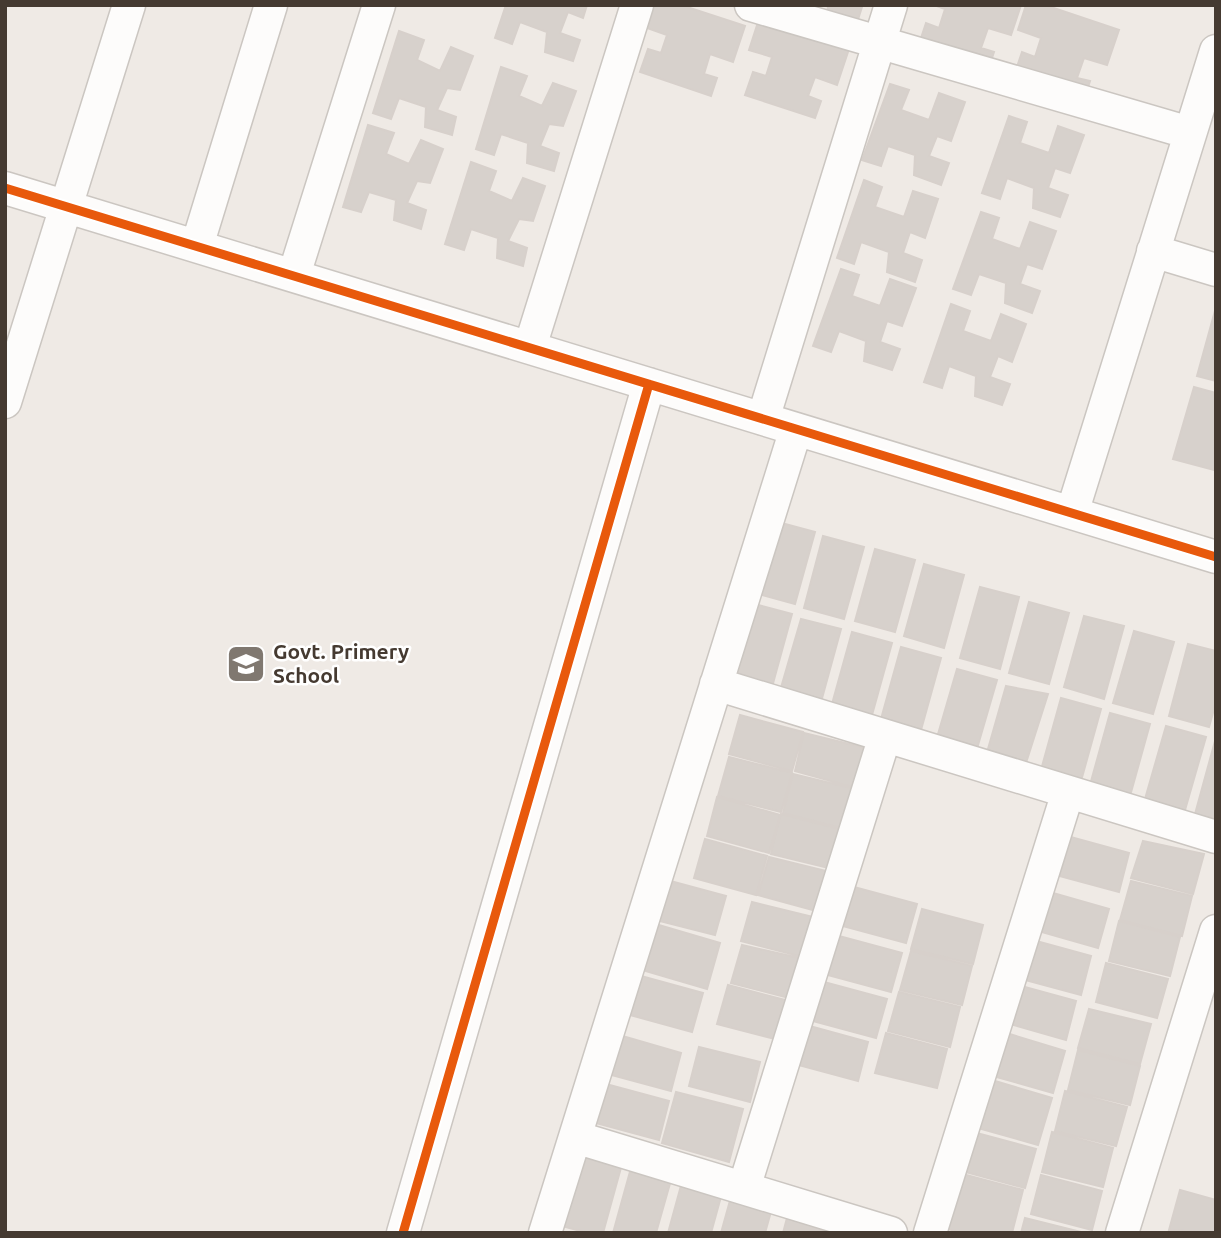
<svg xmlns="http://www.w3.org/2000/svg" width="1221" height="1238" viewBox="0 0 1221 1238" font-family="Ubuntu,sans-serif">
<rect width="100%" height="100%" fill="#efeae5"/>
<path fill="#d7d1cc" stroke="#d7d0cb" stroke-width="2" d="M 506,5 L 587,5 L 583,18 L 568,12 L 560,33 L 580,40 L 573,61 L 545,52 L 547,32 L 520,22 L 512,44 L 495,38 Z
M 652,5 L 681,5 L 745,26 L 733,62 L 710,54 L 704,74 L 717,78 L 711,96 L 640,72 L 648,49 L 661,53 L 667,35 L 644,27 Z
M 828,5 L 862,7 L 855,29 L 827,19 Z
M 934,5 L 1021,5 L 1011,35 L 988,28 L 981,48 L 994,52 L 988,70 L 918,47 L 926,23 L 939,28 L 945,9 Z
M 1026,5 L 1045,5 L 1119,30 L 1107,65 L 1084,58 L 1077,78 L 1090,81 L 1084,99 L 1014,76 L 1022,52 L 1035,57 L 1041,38 L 1018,30 Z
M 759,19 L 849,49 L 837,85 L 815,77 L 808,96 L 821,101 L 815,118 L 745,95 L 753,72 L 766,76 L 772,57 L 749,50 Z
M 399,31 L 424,40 L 417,60 L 440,71 L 451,47 L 473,56 L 460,90 L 447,88 L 437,110 L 456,117 L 452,135 L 425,127 L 426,107 L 399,98 L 391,119 L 373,113 Z
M 501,67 L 527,76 L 519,96 L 542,106 L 553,83 L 576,91 L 563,126 L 549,124 L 540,146 L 559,153 L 554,171 L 527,163 L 528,143 L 501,134 L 494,155 L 476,149 Z
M 890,84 L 909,90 L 901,110 L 929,120 L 939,93 L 965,102 L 951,141 L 937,136 L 929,156 L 949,163 L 941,185 L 914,175 L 915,155 L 888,146 L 881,166 L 862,160 Z
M 1009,116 L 1027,122 L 1020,143 L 1049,153 L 1058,126 L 1084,135 L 1070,173 L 1055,168 L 1048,188 L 1068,195 L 1060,217 L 1033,208 L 1034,188 L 1007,178 L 1000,199 L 982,193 Z
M 368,125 L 394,133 L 386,154 L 409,164 L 421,140 L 443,149 L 430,183 L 417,181 L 407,203 L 426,210 L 421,229 L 394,220 L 396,200 L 369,192 L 361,212 L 343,207 Z
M 471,162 L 496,171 L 489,191 L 512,201 L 523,178 L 545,186 L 533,221 L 519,219 L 508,241 L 527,248 L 523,266 L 497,258 L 498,238 L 471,229 L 464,250 L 445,244 Z
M 864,180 L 882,187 L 875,207 L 904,217 L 913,191 L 938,199 L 925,238 L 910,232 L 903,253 L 922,260 L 915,282 L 887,272 L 889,252 L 861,242 L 854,264 L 837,258 Z
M 981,212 L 999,218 L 992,239 L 1020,249 L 1030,222 L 1056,231 L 1042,269 L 1027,264 L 1020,284 L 1040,291 L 1032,313 L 1005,303 L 1006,283 L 979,274 L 971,295 L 953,289 Z
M 841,269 L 859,275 L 852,296 L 880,306 L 890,279 L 916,288 L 902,326 L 887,321 L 880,342 L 900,349 L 892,370 L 864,361 L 866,341 L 839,331 L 831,352 L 813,346 Z
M 951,304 L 970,311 L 963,331 L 991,341 L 1001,314 L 1026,324 L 1012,362 L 998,356 L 990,377 L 1010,384 L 1002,405 L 975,396 L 976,376 L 949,366 L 942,388 L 924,382 Z
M 1216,307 L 1216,381 L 1197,376 Z
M 1194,387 L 1216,393 L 1214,470 L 1173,459 Z
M 774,521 L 815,532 L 795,604 L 755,593 Z
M 823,536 L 864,547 L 844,619 L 804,608 Z
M 875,549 L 915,560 L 895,632 L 855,621 Z
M 924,564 L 964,575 L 944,648 L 904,636 Z
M 980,587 L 1019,597 L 1000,669 L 960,658 Z
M 1029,602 L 1069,613 L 1049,684 L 1009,673 Z
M 751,603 L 792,614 L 772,687 L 731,676 Z
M 1084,616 L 1124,626 L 1104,699 L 1064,687 Z
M 801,619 L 841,629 L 821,702 L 780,691 Z
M 1134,631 L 1174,642 L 1153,714 L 1113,703 Z
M 852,632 L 892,643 L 872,715 L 832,704 Z
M 1188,644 L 1216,651 L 1216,702 L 1209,727 L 1169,716 Z
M 901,647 L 941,658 L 921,730 L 881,719 Z
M 957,669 L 997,680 L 976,752 L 936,741 Z
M 1006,686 L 1048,694 L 1025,766 L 986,756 Z
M 1061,698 L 1101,709 L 1081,781 L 1041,770 Z
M 1110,713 L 1150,724 L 1130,796 L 1090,785 Z
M 740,715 L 803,732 L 792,771 L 729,754 Z
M 1166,726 L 1206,737 L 1185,810 L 1145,799 Z
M 804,733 L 866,748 L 856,788 L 795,771 Z
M 1215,741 L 1216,742 L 1216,820 L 1195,814 Z
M 729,757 L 792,773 L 781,812 L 718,796 Z
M 793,774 L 855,789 L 845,829 L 783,813 Z
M 717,797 L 780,815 L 769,853 L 707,836 Z
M 781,814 L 843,830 L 833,869 L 771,854 Z
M 1067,836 L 1129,853 L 1119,892 L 1056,875 Z
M 705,839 L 767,856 L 756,895 L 694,878 Z
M 1143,841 L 1204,854 L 1193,894 L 1131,878 Z
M 769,857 L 830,872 L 820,912 L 758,895 Z
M 663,879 L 726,896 L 715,935 L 652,919 Z
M 1131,881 L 1192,896 L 1182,936 L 1120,920 Z
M 854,887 L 917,904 L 906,943 L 843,926 Z
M 1046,891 L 1109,909 L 1098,948 L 1035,930 Z
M 752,902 L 813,917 L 803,957 L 741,941 Z
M 922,909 L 983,925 L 973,964 L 911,949 Z
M 1119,921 L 1180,937 L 1170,976 L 1109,961 Z
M 652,923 L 720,943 L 707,989 L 639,969 Z
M 839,936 L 902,953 L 891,992 L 828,975 Z
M 1029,939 L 1091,956 L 1081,995 L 1018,978 Z
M 742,945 L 804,959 L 793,999 L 731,983 Z
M 911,951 L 972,966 L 962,1005 L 900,990 Z
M 1106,963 L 1168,979 L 1157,1018 L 1096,1002 Z
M 641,976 L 703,993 L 692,1032 L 630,1015 Z
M 824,982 L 887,999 L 876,1038 L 813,1021 Z
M 1014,984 L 1076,1001 L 1066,1040 L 1003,1022 Z
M 728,985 L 789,1001 L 779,1040 L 717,1024 Z
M 899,992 L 960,1007 L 950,1047 L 888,1031 Z
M 1089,1009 L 1151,1024 L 1140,1064 L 1078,1048 Z
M 806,1025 L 868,1042 L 858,1081 L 795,1064 Z
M 1000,1031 L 1065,1051 L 1053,1093 L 986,1074 Z
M 886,1033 L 947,1049 L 937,1088 L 875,1073 Z
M 619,1035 L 681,1053 L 671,1091 L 608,1074 Z
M 699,1047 L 760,1062 L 750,1102 L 689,1086 Z
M 1078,1050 L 1140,1066 L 1130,1105 L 1068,1090 Z
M 985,1078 L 1052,1098 L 1038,1145 L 971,1126 Z
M 606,1084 L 669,1101 L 659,1140 L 596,1123 Z
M 1065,1091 L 1127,1107 L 1116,1146 L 1055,1131 Z
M 676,1092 L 743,1109 L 729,1162 L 662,1143 Z
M 973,1132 L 1036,1149 L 1025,1188 L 962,1171 Z
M 1052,1132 L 1113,1148 L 1103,1187 L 1042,1172 Z
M 582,1153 L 622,1164 L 603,1233 L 588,1233 L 562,1226 Z
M 631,1168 L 671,1180 L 656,1233 L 613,1233 Z
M 955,1172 L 1023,1190 L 1012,1233 L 963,1233 L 940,1227 Z
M 1041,1175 L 1102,1191 L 1092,1230 L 1031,1214 Z
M 682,1182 L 722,1193 L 711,1233 L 668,1233 Z
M 1180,1190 L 1216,1200 L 1216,1233 L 1169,1230 Z
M 731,1197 L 772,1208 L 765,1233 L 721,1233 Z
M 787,1218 L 827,1229 L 826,1233 L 783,1233 Z
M 1025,1218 L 1085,1233 L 1021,1233 Z"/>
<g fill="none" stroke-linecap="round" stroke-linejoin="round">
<g stroke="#cbc6c1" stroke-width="35">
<path id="minor" d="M 751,5 L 1190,133
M 5,188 L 1216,557
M 197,246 L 271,5
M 1153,251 L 1216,270
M 294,275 L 379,5
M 530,347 L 637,5
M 5,402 L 129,5
M 763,419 L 891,5
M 1072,513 L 1216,51
M 716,684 L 1216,837
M 575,1137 L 891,1233
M 744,1188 L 885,736
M 403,1233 L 649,384
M 545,1233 L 796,429
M 930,1233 L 1068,792
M 1122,1233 L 1216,931"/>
</g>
<use href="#minor" stroke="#fdfcfb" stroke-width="32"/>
<g stroke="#fff" stroke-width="13">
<path id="cycleway" d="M 5,188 L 1216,557
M 403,1233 L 649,384"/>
</g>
<use href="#cycleway" stroke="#e8590c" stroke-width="9"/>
</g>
<defs>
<g id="school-square" transform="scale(2.0125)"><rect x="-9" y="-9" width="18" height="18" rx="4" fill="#807870" stroke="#fff"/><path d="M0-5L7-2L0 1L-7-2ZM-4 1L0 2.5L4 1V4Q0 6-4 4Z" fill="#fff"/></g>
</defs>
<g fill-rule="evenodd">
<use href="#school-square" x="246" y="664"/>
</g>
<g text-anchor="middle" stroke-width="5" stroke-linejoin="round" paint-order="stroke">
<g font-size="21" font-weight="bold" fill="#453a31" stroke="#fff" text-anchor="start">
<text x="273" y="659">Govt. Primery<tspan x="273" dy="24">School</tspan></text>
</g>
</g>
<rect width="1221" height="1238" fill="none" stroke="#453a31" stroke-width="14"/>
</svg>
